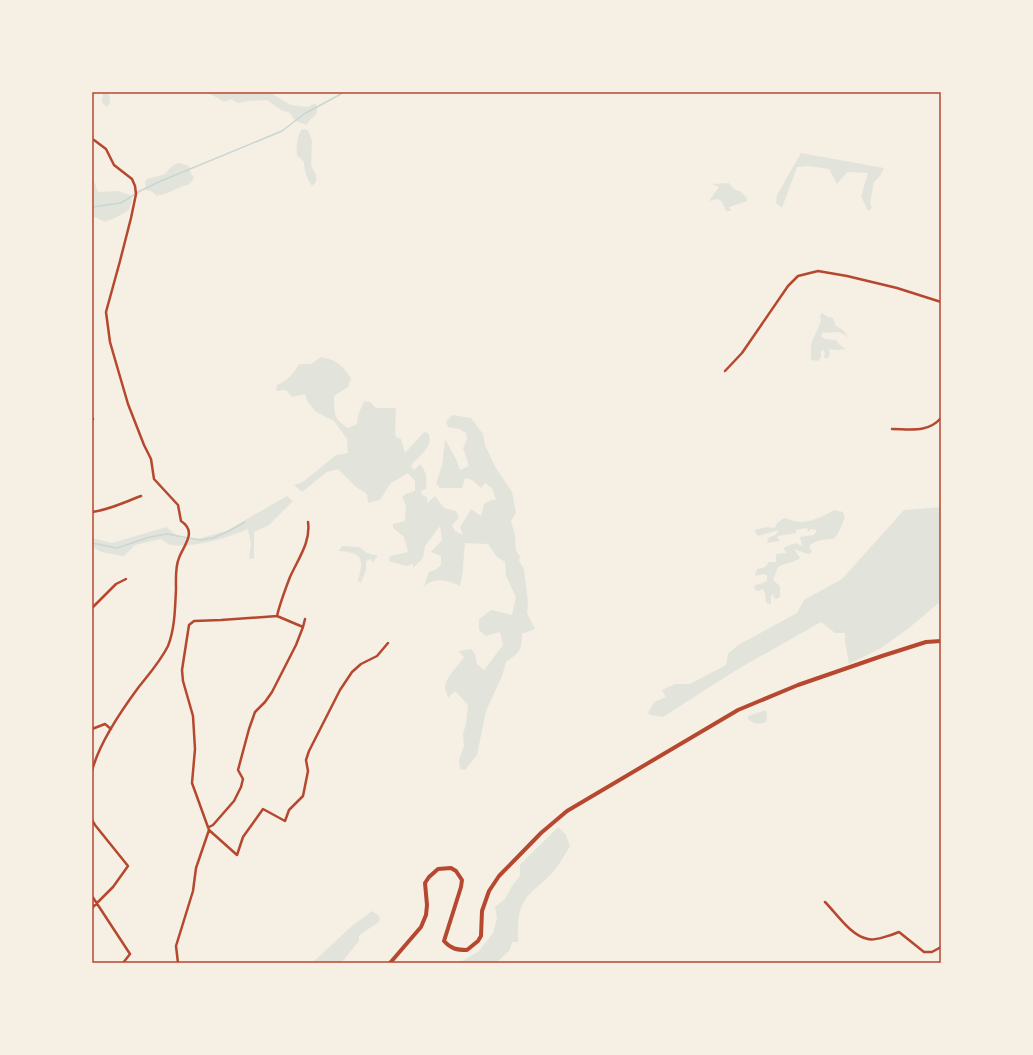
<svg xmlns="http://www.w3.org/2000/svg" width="1033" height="1055" viewBox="0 0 1033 1055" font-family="'Exo 2',sans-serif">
<rect width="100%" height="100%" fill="#f6efe4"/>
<path fill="#e2e4dc" d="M 103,92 L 108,92 C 110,98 112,103 106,107 L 102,102 Z
M 207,92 L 269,92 L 291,105 L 308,107 L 316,103 C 320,120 311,114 307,125 L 295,121 L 290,113 L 281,110 L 267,100 L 249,101 L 237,103 L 231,99 L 224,102 Z
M 302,129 L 308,130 L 312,141 L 311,165 L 316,175 L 316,182 L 312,186 C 307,179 304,170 304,162 L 297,155 C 296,147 297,136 302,129 Z
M 801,153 L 884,168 L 880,176 L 874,182 L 870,203 L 872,208 L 868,211 L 861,196 L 868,173 L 847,172 L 837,184 L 829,169 L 808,166 L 797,167 L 782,208 L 776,203 L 777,195 Z
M 179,163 L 189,166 L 191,174 L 194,177 L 192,181 L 188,185 L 183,186 L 165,194 L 157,196 L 151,191 L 146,190 L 145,183 L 147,179 L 165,174 L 173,165 Z
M 92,181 L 94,181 L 98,192 L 118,191 L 130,195 L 132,200 L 129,210 L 117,217 L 105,222 L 95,217 L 92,218 Z
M 729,183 C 732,188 734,190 740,191 L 747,198 L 747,201 L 729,207 L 731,211 L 726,211 L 722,202 L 718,199 L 709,201 L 719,187 L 712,184 Z
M 822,313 L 828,317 L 833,318 L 836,326 L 843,330 L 849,338 C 845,335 841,332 836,332 C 829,332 830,334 823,332 L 821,336 L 825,339 L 836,340 L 839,344 L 845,349 L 838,350 L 829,349 L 830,354 L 828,358 L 824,358 L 825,353 L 823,350 L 821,351 L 821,357 L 818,361 L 811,360 L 811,344 L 821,321 L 820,316 Z
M 321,357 C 337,360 342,365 351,378 L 348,387 L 334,396 C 334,412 333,419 348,428 L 357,424 L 358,415 L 364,401 L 370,402 L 376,408 L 396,408 L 395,432 L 396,437 L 401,439 L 405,453 L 424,432 L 428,433 C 435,447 418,456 411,466 L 414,470 L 420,464 C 427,472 427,479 426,489 L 421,491 L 422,495 L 427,497 L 427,503 L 435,496 L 444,508 L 456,511 L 459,518 L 452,525 L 455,531 L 463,535 L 460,527 L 471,509 L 481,516 L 484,504 L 492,500 L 496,500 L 492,488 L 485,483 L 481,488 L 472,480 L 465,478 L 462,488 L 440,488 L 436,484 L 442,465 L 445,439 L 456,459 L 460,470 L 469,466 L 463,448 L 467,439 L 466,433 L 459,429 L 448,427 L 446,422 L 452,415 L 471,418 L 483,434 L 485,445 L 496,468 L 512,492 L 516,513 L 511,521 L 515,535 L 516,551 L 520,556 L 519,561 L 524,569 L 526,585 L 528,602 L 527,613 L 535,629 L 522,634 C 522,650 519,653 506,662 L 502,676 L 486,711 L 477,755 L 465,770 L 460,769 L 459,760 L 464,746 L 463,734 L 466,724 L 468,705 L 455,691 L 448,698 C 447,695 446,691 445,688 C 444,679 459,665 464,657 L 458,651 L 471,649 L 475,654 L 477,664 L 484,670 L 503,645 L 500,632 L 486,636 L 479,630 L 479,619 L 491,610 L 512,615 L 516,597 L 506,576 L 505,562 L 497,557 L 488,544 L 465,543 C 463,557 464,572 460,586 C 446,580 437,577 424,586 L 429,572 L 435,570 L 441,565 L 441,556 L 431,552 L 442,540 L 440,526 L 425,546 L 423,558 L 413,568 L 413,564 L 406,566 L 389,561 L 390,556 L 408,552 L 404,537 L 393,528 L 393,524 L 405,521 L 406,505 L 402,497 L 406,494 L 415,491 L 415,481 L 408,473 L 390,484 L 380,500 L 368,503 L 367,494 L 356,487 L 338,469 L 327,472 L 302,492 L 294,485 L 303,482 L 336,455 L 348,453 L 347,439 L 334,421 L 316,412 L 307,401 L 305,394 L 292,397 L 286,390 L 276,391 L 277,385 C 286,381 295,373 299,364 L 311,364 Z
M 287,496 L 293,501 L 269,525 L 254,532 L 254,558 L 249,559 L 251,544 L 248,529 C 226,538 195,548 171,545 C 168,544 164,541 161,539 L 135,545 L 124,556 L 122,556 L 101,552 L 92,547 L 92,538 L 112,543 L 166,527 L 181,538 L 197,539 L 212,535 L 226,531 Z
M 941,507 L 941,601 L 909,628 L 881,648 L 849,664 L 845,642 L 845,633 L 835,633 L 821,622 L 738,669 L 663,717 L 650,715 L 648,713 L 654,702 L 666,697 L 662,690 L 675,684 L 690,684 L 726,665 L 728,654 L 738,645 L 797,613 L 804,600 L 842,579 L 904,510 Z
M 834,510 L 843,512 L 845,518 C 841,525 840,534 833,539 C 826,539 814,540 809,546 L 812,552 L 808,554 L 794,549 L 800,558 C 793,563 785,563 778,567 L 773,580 L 780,586 L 780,597 L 777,599 L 774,598 L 773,594 L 771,596 L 771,604 L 766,603 L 765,593 L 763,589 L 758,591 L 755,590 L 754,586 C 758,584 762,584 767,581 L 767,576 L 764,574 L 755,576 L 757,569 L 765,567 L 769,562 L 776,562 L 776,554 L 787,553 L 783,548 L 795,543 L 802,546 L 800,537 L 814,535 L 817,530 L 811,529 L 808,532 L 807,528 L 796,530 L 796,533 C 789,535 783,534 777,537 L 780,541 L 767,543 L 768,538 L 775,535 L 779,530 L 758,536 L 754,530 L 768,527 L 775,528 L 777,523 L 784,518 C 789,519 795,522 800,522 C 812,522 824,516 834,510 Z
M 342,546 L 359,547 L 367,553 L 378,556 L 372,563 L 371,559 L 366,561 L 366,570 L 361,583 L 358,581 C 363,560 365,553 339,551 Z
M 766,710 L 767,717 L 766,722 C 758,725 754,724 748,719 L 748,716 Z
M 558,827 L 566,835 L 570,846 C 565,854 560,864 553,872 C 544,883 527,892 522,906 C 517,917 518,931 518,942 L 512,942 L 510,950 L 496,963 L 459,963 L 479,951 L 493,933 L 497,918 L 495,907 L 505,899 L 512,886 L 520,876 L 520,865 C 532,852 545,841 558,827 Z
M 372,911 L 379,916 L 380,920 C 374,927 366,929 359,936 L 359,941 L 341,963 L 312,963 L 352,926 Z"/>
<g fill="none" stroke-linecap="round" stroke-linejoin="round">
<path stroke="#c9d6d2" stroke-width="1.5" d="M 92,207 L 121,203 L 140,191 L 161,181 L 282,131 L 304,114 L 341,94
M 92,543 L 117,548 L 150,537 L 167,534 L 200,540 L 213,538 L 229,531 L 245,522"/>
<path stroke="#b5482f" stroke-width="2.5" d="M 92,140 L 94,140 L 106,149 L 114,165 L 132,179 L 135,186 L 136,194 L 131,218 L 120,261 L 106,312 L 110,342 L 114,356 L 128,404 L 144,445 L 151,459 L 154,479 L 178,505 L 181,521 C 198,532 183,546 179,558 C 175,567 176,579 176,589 C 175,608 175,628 168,646 C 160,662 149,674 138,688 C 121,711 99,743 92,771
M 725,371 L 742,353 L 788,286 L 798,276 L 818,271 L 847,276 L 897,288 L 941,302
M 92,419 L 93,419
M 892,429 C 910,429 928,433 941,418
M 92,512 C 109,510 125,502 141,496
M 92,608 L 116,584 L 126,579
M 303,627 L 305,619
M 92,729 L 105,724 L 111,729
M 92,820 L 95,825 L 128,866 L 113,887 L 92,908
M 209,827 L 213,825 L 234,801 L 241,787 L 243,779 L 238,770 L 249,729 L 255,712 L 265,702 L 272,692 L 296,645 L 303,627 L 277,616 C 280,603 285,590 290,577 C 298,559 311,542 308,522
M 209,830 L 237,855 L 243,837 L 263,809 L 285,821 L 289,810 L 303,796 L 308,771 L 306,760 L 309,751 L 340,690 L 352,672 L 361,664 L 377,656 L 388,643
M 92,896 L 130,954 L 123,963
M 825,902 C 837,914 851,936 868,939 C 874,941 892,935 899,932 L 924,952 L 932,952 L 941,947
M 178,963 L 176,946 L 193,891 L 196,868 L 209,830 L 192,783 L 195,749 L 193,716 L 183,681 L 182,670 L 189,625 L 194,621 L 221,620 L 277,616"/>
<path stroke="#b5482f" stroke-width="4" d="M 390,963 L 421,927 L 426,915 L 427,905 L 425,883 L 429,877 L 438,869 L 451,868 L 456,871 L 462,880 L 461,887 L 444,941 C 451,949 457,950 467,950 L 478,941 L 481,936 L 482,911 L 489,891 L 499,876 L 541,833 L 567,811 L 738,710 L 798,685 L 882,656 L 926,642 L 941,641"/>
</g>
<rect width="1033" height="1055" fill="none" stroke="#f6efe4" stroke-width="186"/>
<rect x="93" y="93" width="847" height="869" fill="none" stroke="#b5482f" stroke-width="1.5"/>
</svg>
